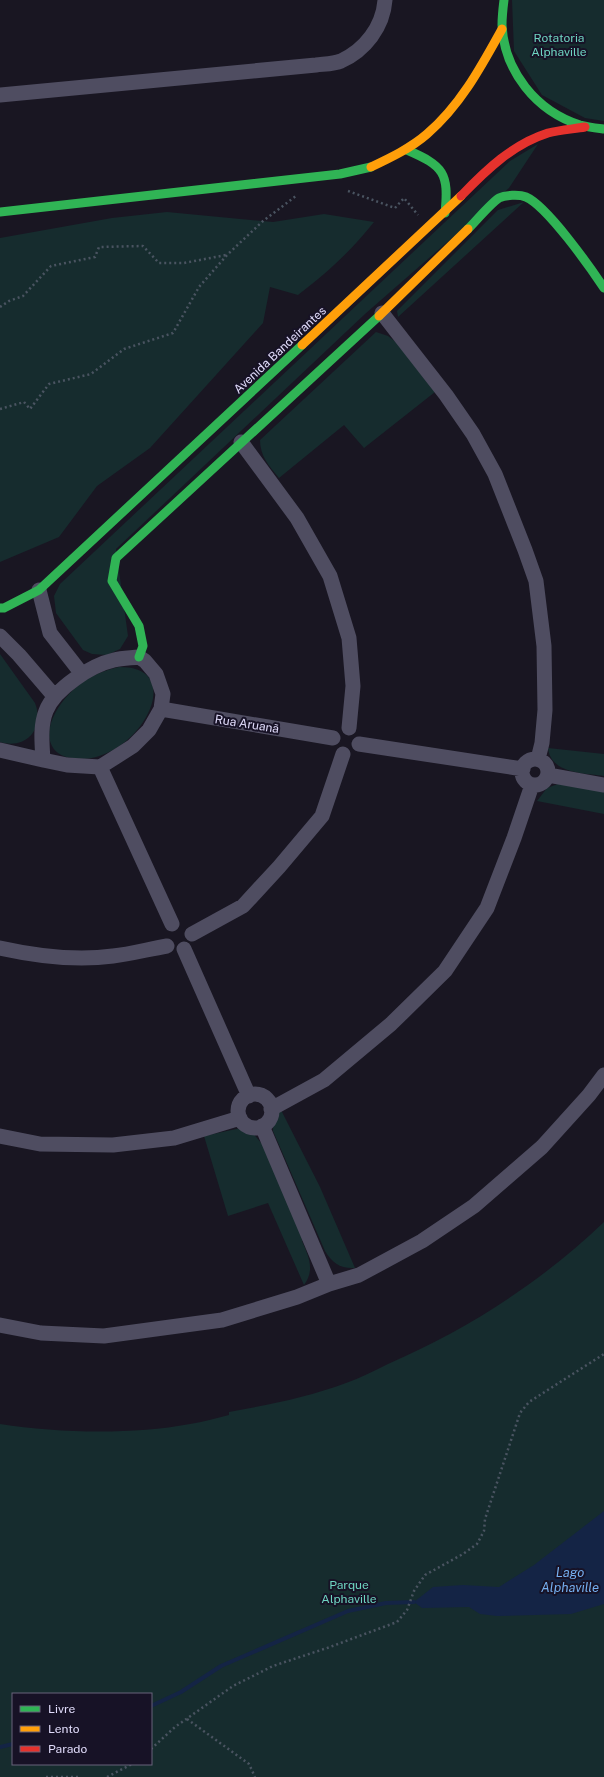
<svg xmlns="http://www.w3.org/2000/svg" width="604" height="1777" viewBox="0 0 604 1777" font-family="'Public Sans',sans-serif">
<rect width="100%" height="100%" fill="#191622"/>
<path fill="#162c2e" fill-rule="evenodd" d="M 512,0 L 604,0 L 604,121 L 585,118 L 542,95 L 514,51 Z
M 538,144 L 509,188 L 365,314 L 116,549 L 128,636 L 120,649 L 107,655 L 92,654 L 83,650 L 56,613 L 54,596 L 60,584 L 510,161 Z
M 524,202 L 398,317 L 397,311 L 498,210 Z
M 167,212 L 273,222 L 324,214 L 374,222 C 350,252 328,272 298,295 L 270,287 L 263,323 L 150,448 L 97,486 L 59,537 L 0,562 L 0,238 L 112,218 Z
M 376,332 L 388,336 L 396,342 L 435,392 L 364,448 L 344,425 L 279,478 C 269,466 260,456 260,440 Z
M 0,654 L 35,703 C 45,729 26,750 0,742 Z
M 119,667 C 193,666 134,769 72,758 C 62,757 53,752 50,741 C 46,724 58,706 69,694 C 82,680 100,671 119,667 Z
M 548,748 L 604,754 L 604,776 C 584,773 551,774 548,748 Z
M 558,784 L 604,791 L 604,814 L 537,801 L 547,788 Z
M 281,1110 L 320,1187 L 355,1268 C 341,1269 332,1263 325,1251 L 273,1131 C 273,1123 275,1116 281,1110 Z
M 241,1128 L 252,1132 L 262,1144 L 305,1239 L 302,1241 C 309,1257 315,1270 304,1285 L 268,1203 L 228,1216 L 204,1136 Z
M 604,1222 L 604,1777 L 0,1777 L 0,1424 C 59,1433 131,1435 190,1424 C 203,1422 216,1418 229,1415 L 229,1412 C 268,1405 309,1397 346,1383 C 360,1378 374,1371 388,1364 C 468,1329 540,1283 604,1222 ZM 13,1694 L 151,1694 L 151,1764 L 13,1764 Z"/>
<path fill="#142445" d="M 604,1511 L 604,1604 L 571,1614 L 497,1616 L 480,1614 L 469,1607 L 422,1608 L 414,1602 L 433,1587 L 463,1585 L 499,1587 L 534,1565 Z"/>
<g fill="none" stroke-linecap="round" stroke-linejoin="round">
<path stroke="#142445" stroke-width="4" d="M 151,1706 L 181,1692 L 221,1666 L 348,1611 L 386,1603 L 414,1602
M 0,1747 L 13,1744"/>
<path stroke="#4a5461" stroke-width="2.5" stroke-dasharray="2 3" stroke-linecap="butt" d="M 348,191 L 395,208 L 404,198 L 418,215
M 0,307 L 9,301 L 23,296 L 51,266 L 95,257 L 99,247 L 143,246 L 159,263 L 184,263 L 226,255
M 0,409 L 24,402 L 30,409 L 49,384 L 91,374 L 124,349 L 173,333 L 199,287 L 227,255 L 263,221 L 296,196
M 187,1719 L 249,1764 L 255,1777
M 151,1749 L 175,1727 L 233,1686 L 273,1666 L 330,1647 L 397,1622 L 407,1610 L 414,1591 L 425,1575 L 463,1554 L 477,1544 L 484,1531 L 485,1519 L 520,1413 L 529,1402 L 604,1354
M 46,1777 L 78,1777
M 107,1777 L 132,1764"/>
<path stroke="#4f4d61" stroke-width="15" d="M 0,95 L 316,65 C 324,64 334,64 341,61 C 365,50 383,27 385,0
M 382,313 L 446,395 L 473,434 L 495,474 L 525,550 L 536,581 L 544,646 L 545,710 L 542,743 L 538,759
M 241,442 L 297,518 L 330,576 L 349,638 L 353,686 L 349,728
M 39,590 L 50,633 L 82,674
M 0,636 L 19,655 L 55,697
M 139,657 L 145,661 L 156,674 L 163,694 L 161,709 L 149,730 L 133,746 L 100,767 L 67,765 L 43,760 C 42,743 40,726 46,711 C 55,688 92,665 114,660 C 122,658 131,658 139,657 Z
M 161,709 L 333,738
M 359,744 L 523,769
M 0,750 L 43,760
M522 772a13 13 0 1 1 26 0a13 13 0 1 1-26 0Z
M 100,767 L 172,924
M 548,775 L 604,785
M 192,934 L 243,906 L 279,867 L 322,816 L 343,754
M 0,948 C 36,956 76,961 113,956 C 131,954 149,949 167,946
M 184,949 L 249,1096
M238 1111a17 17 0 1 1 34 0a17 17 0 1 1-34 0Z
M 271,1109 L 324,1080 L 391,1024 L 445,971 L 487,908 L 514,838 L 532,785
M 262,1126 L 329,1284
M 0,1136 L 40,1144 L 113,1145 L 174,1138 L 240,1118
M 0,1325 L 41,1333 L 104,1336 L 222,1320 L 297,1297 L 329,1284 L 359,1275 L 422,1241 L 474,1206 L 542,1147 L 589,1095 L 604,1075"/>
<path stroke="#30b455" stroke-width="9" d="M 504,0 C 503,8 502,17 502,25 C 504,71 536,111 580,125 C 587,127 596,128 604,129
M 407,150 C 444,166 449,173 445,213
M 0,212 L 340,174 L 371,167
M 468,229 C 476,221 490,204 499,198 C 505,195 519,194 526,197 C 547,206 590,267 604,288
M 0,608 L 4,608 L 39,590 L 302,345
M 139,657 L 143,646 L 139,626 L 112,581 L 116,558 L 379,316"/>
<path stroke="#ff9f0a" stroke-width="9" d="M 371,167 C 390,158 411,148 427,134 C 460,106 481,67 502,29
M 379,316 L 468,229
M 302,345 L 461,196"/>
<path stroke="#e5322d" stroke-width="9" d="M 461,196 C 486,170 513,144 548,133 C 560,130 573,129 585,127"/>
</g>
<g text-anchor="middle" stroke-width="4" stroke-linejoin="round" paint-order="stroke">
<g font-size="12" fill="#6ed4c1" stroke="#171226">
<text x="559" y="42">Rotatoria<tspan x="559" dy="14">Alphaville</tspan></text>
<text x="349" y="1589">Parque<tspan x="349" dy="14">Alphaville</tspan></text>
</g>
<g font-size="12" fill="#e1dcfb" stroke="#171226">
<text transform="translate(280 350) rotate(-43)" y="4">Avenida Bandeirantes</text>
<text transform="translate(247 724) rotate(9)" y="4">Rua Aruanã</text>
</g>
<g font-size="13" font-style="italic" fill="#75aff0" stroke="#171226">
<text x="570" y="1577">Lago<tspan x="570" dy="15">Alphaville</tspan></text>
</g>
</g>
<rect x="12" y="1693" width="140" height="72" fill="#171226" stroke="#68637b"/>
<rect x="20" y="1706" width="20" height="6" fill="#30b455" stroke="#68637b"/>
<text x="48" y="1713" font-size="12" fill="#e1dcfb">Livre</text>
<rect x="20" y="1726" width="20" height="6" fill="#ff9f0a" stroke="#68637b"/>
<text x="48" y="1733" font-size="12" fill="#e1dcfb">Lento</text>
<rect x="20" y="1746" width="20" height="6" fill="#e5322d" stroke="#68637b"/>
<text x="48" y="1753" font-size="12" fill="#e1dcfb">Parado</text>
</svg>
